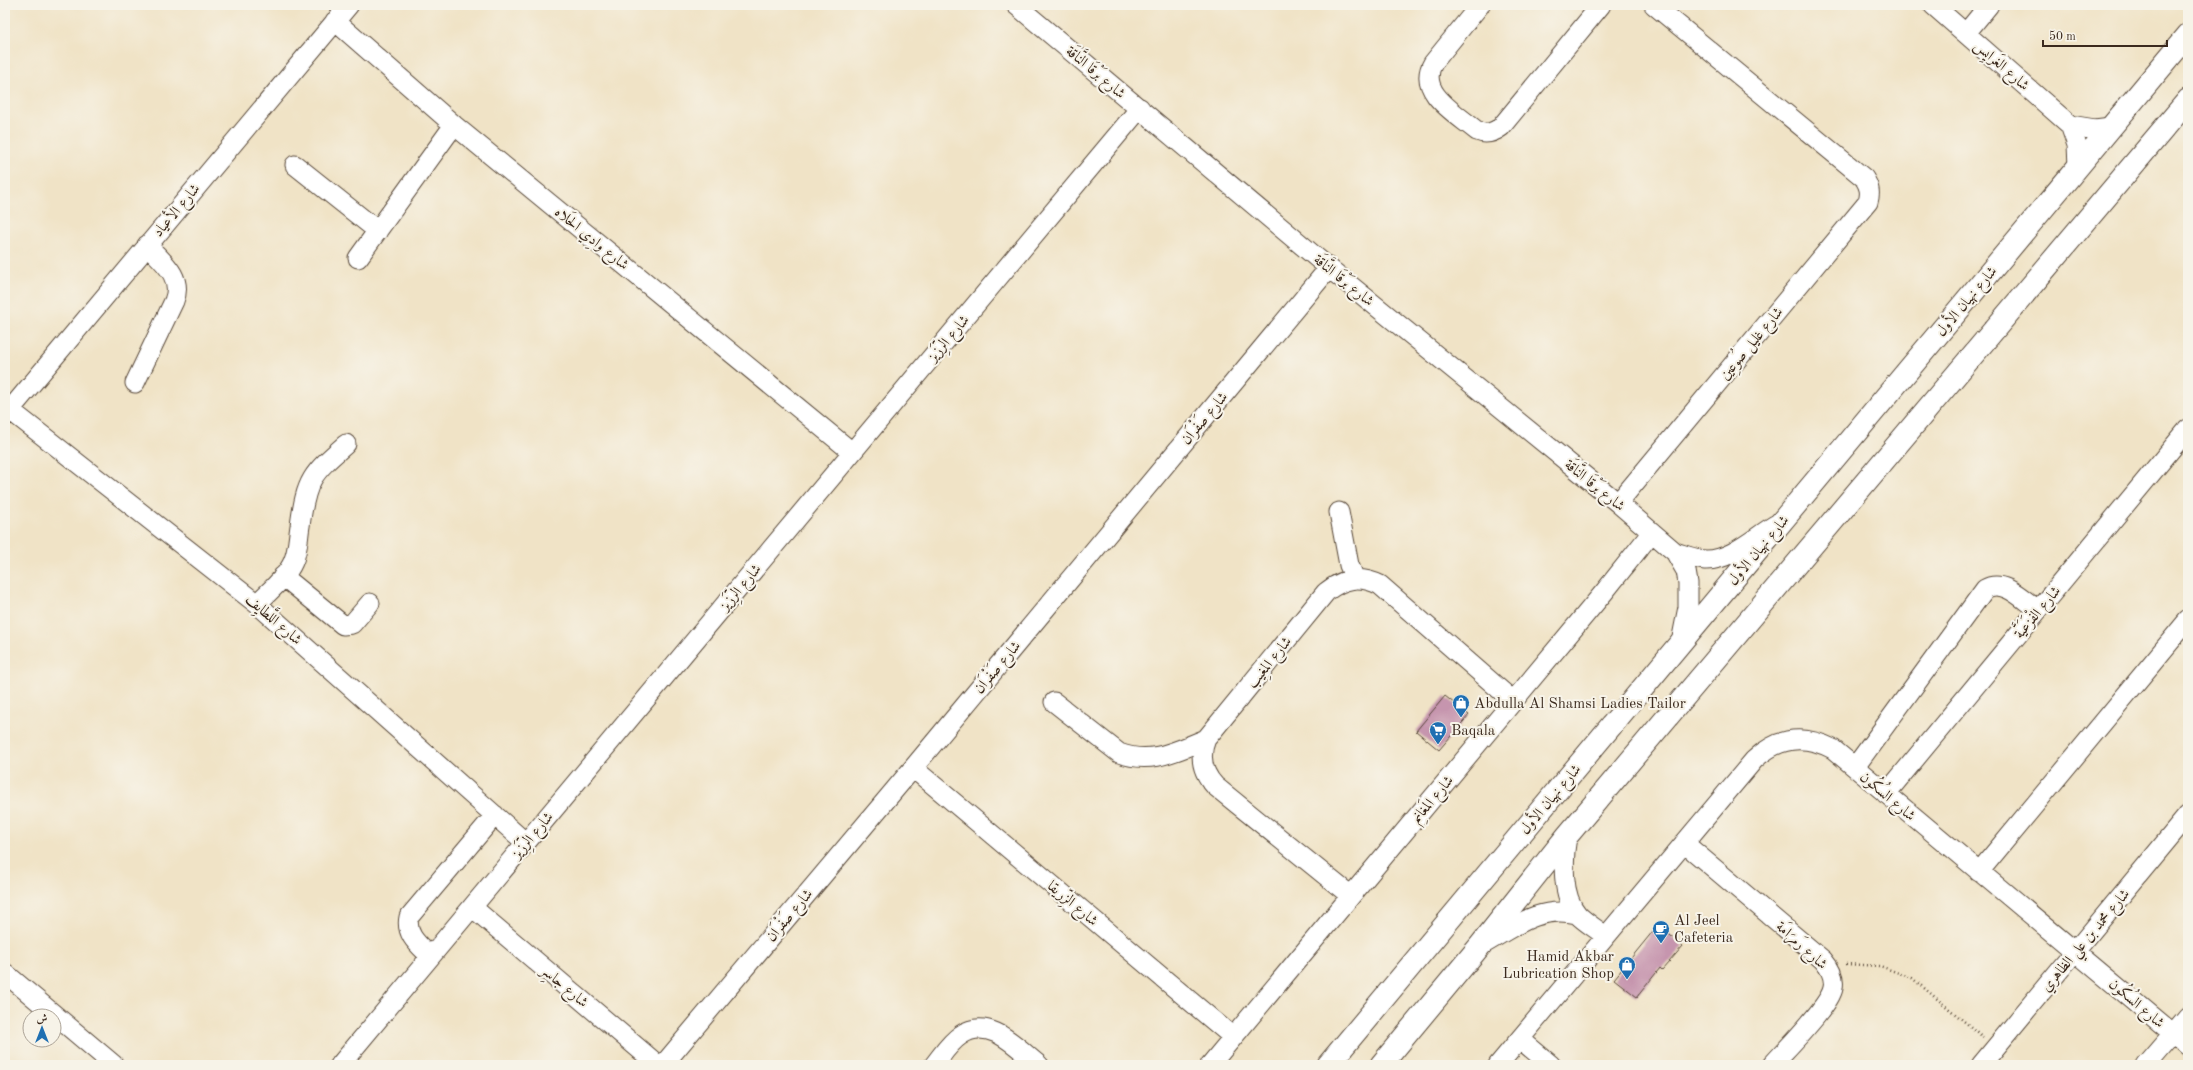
<svg xmlns="http://www.w3.org/2000/svg" width="2193" height="1070" viewBox="0 0 2193 1070" font-family="'Old Standard TT',Amiri,serif">
<rect width="100%" height="100%" fill="#f7f3e8"/>
<filter id="ink" filterUnits="userSpaceOnUse"><feTurbulence type="fractalNoise" baseFrequency=".025" numOctaves="2"/><feDisplacementMap in="SourceGraphic" scale="8" xChannelSelector="R" yChannelSelector="G"/><feConvolveMatrix kernelMatrix="1 2 1 2 8 2 1 2 1" color-interpolation-filters="sRGB"/></filter>
<filter id="wash" filterUnits="userSpaceOnUse"><feTurbulence type="fractalNoise" baseFrequency=".012" numOctaves="4" result="noise"/><feDisplacementMap in="SourceGraphic" scale="16" xChannelSelector="R" yChannelSelector="G"/><feGaussianBlur stdDeviation="0.9" result="paint"/><feColorMatrix in="noise" values="0 0 0 0 0 0 0 0 0 0 0 0 0 0 0 0 0 1.4 0 .05"/><feComposite in="paint" operator="in"/></filter>
<g filter="url(#wash)">
<rect width="100%" height="100%" fill="#f0e3c6"/>
<g id="blocks">
<path fill="#c695ae" d="M 1445,696 L 1469,715 L 1439,750 L 1416,731 Z
M 1658,925 L 1683,946 L 1662,970 L 1660,968 L 1637,997 L 1614,979 Z"/>
</g>
</g>
<g filter="url(#ink)">
<use href="#blocks" fill-opacity="0" stroke="#564637" stroke-width="1"/>
<g fill="none" stroke-linecap="round" stroke-linejoin="round">
<g stroke="#564637" stroke-width="21">
<path id="minor" d="M 1016,5 L 1329,268 L 1618,503 L 1675,552 L 1686,571 L 1688,583 L 1688,607 L 1681,642
M 1480,5 L 1433,63 C 1416,92 1457,114 1477,131 C 1486,135 1493,133 1501,127 L 1601,5
M 1933,5 L 2070,125 L 2095,129 L 2111,127
M 335,21 L 454,125 L 852,452
M 1966,33 L 1989,5
M 2070,125 L 2077,145 L 2078,166
M 295,165 L 378,231
M 358,258 L 454,125
M 135,383 L 174,301 C 184,277 162,261 147,245
M 10,410 L 257,604 L 526,843
M 5,416 L 349,5
M 1618,503 L 1868,202 C 1871,192 1869,186 1864,178 L 1654,5
M 1339,512 L 1349,565 L 1355,579
M 1675,552 C 1685,555 1695,559 1705,560 C 1730,561 1755,537 1775,525
M 283,576 L 343,625 L 352,624 L 370,603
M 257,604 C 269,591 286,578 293,562 C 298,551 298,538 300,526 C 306,479 312,474 346,444
M 1054,702 L 1119,753 C 1152,765 1175,751 1206,739
M 1855,767 L 1985,589 C 2004,578 2023,600 2038,610
M 913,768 L 1233,1037
M 1886,794 L 2188,429
M 1567,836 C 1563,859 1561,896 1578,915 C 1586,923 1597,929 1605,936
M 1684,843 L 1823,960 C 1830,968 1835,977 1833,988 C 1830,1006 1785,1050 1772,1065
M 1979,872 L 2188,620
M 1351,896 L 1215,786 C 1202,772 1199,756 1206,739 L 1326,592 C 1343,578 1360,575 1380,585 L 1513,701
M 472,907 L 658,1065
M 1482,945 C 1514,927 1539,905 1577,914
M 430,956 C 419,945 405,935 409,917 L 495,815
M 5,973 L 114,1065
M 1520,1039 L 1551,1065
M 340,1065 L 1140,108
M 663,1065 L 913,768 L 1329,268
M 934,1065 C 942,1055 950,1042 961,1035 C 990,1015 1018,1049 1039,1065
M 1210,1065 L 1605,591 L 1652,532
M 1498,1065 L 1754,760 C 1778,737 1804,734 1833,749 L 2188,1046
M 1981,1065 L 2188,815
M 2146,1065 L 2188,1016"/>
</g>
<g stroke="#564637" stroke-width="24">
<path id="major" d="M 1328,1065 L 2188,35
M 1381,1065 L 1479,947 L 1567,836 L 2188,100"/>
</g>
<path stroke="#564637" stroke-width="2.5" stroke-dasharray="1 3" stroke-linecap="butt" d="M 1846,964 L 1880,966 L 1912,978 L 1983,1037"/>
<use href="#minor" stroke="#fff" stroke-width="19"/>
<use href="#major" stroke="#fff" stroke-width="22"/>
</g>
</g>
<defs>
<g id="shop-pin" transform="scale(0.9)"><path d="M0 17L-7.5 6A9.5 9.5 0 1 1 7.5 6Z" fill="#1f6fb2" stroke="#f7f3e8"/><path d="M-5-2.5h2.3a2.7 3.5 0 0 1 5.4 0H5L5.5 6h-11ZM-1.5-2.5h3a1.5 2.3 0 0 0-3 0Z" fill="#fff"/></g>
<g id="supermarket-pin" transform="scale(0.9)"><path d="M0 17L-7.5 6A9.5 9.5 0 1 1 7.5 6Z" fill="#1f6fb2" stroke="#f7f3e8"/><path d="M-6-5.5h2.5l.6 2H6L4.5 2H-2.5L-4.4-4H-6ZM-1.5 3.2a1.3 1.3 0 1 0 .1 0ZM3 3.2a1.3 1.3 0 1 0 .1 0Z" fill="#fff"/></g>
<g id="cafe-pin" transform="scale(0.9)"><path d="M0 17L-7.5 6A9.5 9.5 0 1 1 7.5 6Z" fill="#1f6fb2" stroke="#f7f3e8"/><path d="M-5.5-4.5H6V0H3Q3 3.5 0 3.5H-2.5Q-5.5 3.5-5.5 0ZM3-3.2v2h1.7v-2ZM-6 4.5H4V6H-6Z" fill="#fff"/></g>
</defs>
<g fill-rule="evenodd">
<use href="#shop-pin" x="1461" y="703"/>
<use href="#supermarket-pin" x="1438" y="730"/>
<use href="#cafe-pin" x="1661" y="929"/>
<use href="#shop-pin" x="1627" y="965"/>
</g>
<g text-anchor="middle" stroke-width="4" stroke-linejoin="round" paint-order="stroke">
<g font-size="15" fill="#3b2a1e" stroke="#f7f3e8">
<text transform="translate(2002 65) rotate(41)" y="5">شارع الغَرايِس</text>
<text transform="translate(1096 72) rotate(40)" y="5">شارع بَرْقَا النَّاقَة</text>
<text transform="translate(176 210) rotate(-50)" y="5">شارع الأعياد</text>
<text transform="translate(592 238) rotate(39)" y="5">شارع وادِي الحَلاه</text>
<text transform="translate(1344 280) rotate(39)" y="5">شارع بَرْقَا النَّاقَة</text>
<text transform="translate(1966 301) rotate(-50)" y="5">شارع نهيان الأول</text>
<text transform="translate(948 338) rotate(-50)" y="5">شارع الرِّزَيز</text>
<text transform="translate(1751 343) rotate(-50)" y="5">شارع غليل صُوعِين</text>
<text transform="translate(1204 418) rotate(-50)" y="5">شارع صَفْرَان</text>
<text transform="translate(1595 485) rotate(39)" y="5">شارع بَرْقَا النَّاقَة</text>
<text transform="translate(1758 550) rotate(-50)" y="5">شارع نهيان الأول</text>
<text transform="translate(740 587) rotate(-50)" y="5">شارع الرِّزَيز</text>
<text transform="translate(2037 612) rotate(-50)" y="5">شارع الفْزَعَيَّة</text>
<text transform="translate(274 619) rotate(41)" y="5">شارع اللَّطايِف</text>
<text transform="translate(1269 662) rotate(-51)" y="5">شارع المغِيب</text>
<text transform="translate(997 667) rotate(-50)" y="5">شارع صَفْرَان</text>
<text transform="translate(1888 796) rotate(40)" y="5">شارع السُكُون</text>
<text transform="translate(1432 799) rotate(-50)" y="5">شارع المَغانِم</text>
<text transform="translate(1550 799) rotate(-50)" y="5">شارع نهيان الأول</text>
<text transform="translate(532 835) rotate(-50)" y="5">شارع الرِّزَيز</text>
<text transform="translate(1073 903) rotate(40)" y="5">شارع الزِّريقا</text>
<text transform="translate(789 915) rotate(-50)" y="5">شارع صَفْرَان</text>
<text transform="translate(2085 940) rotate(-50)" y="5">شارع محمد بن علي الظاهري</text>
<text transform="translate(1802 945) rotate(42)" y="5">شارع رَمرَامَة</text>
<text transform="translate(565 986) rotate(40)" y="5">شارع جاسِر</text>
<text transform="translate(2137 1003) rotate(40)" y="5">شارع السُكُون</text>
</g>
<g font-size="15" fill="#3b2a1e" stroke="#f7f3e8" text-anchor="start">
<text x="1474" y="708">Abdulla Al Shamsi Ladies Tailor</text>
<text x="1451" y="735">Baqala</text>
<text x="1674" y="925">Al Jeel<tspan x="1674" dy="17">Cafeteria</tspan></text>
<text x="1614" y="961" text-anchor="end">Hamid Akbar<tspan x="1614" dy="17">Lubrication Shop</tspan></text>
</g>
</g>
<rect width="2193" height="1070" fill="none" stroke="#f7f3e8" stroke-width="20"/>
<g transform="translate(42 1028)"><circle r="19" fill="#f7f3e8" stroke="#aca397"/>
<path d="M0-3L7 15L0 10L-7 15Z" fill="#1f6fb2"/>
<text y="-6" font-size="11" font-weight="bold" text-anchor="middle" fill="#3b2a1e">ش</text>
</g>
<path d="M2043 40v6h124v-6" fill="none" stroke="#3b2a1e" stroke-width="2"/>
<text x="2049" y="40" font-size="12" fill="#3b2a1e" stroke="#f7f3e8" stroke-width="3" paint-order="stroke">50 m</text>
</svg>
